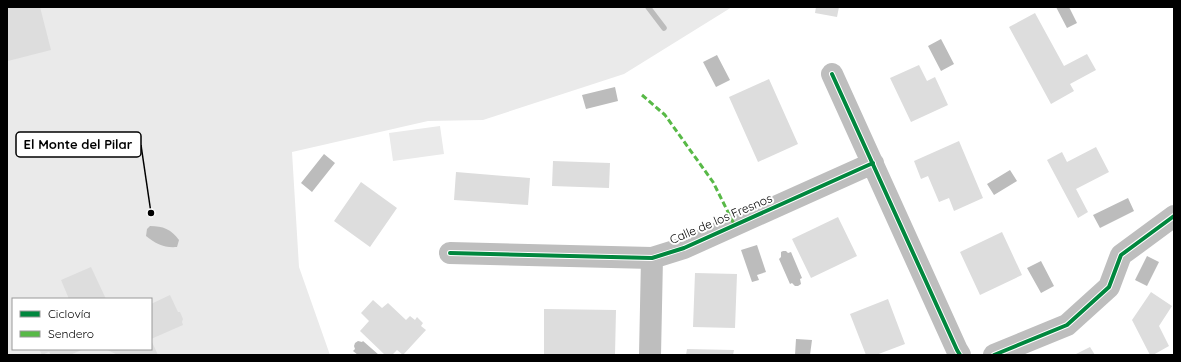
<svg xmlns="http://www.w3.org/2000/svg" width="1181" height="362" viewBox="0 0 1181 362" font-family="Quicksand,sans-serif">
<rect width="100%" height="100%" fill="#fff"/>
<path fill="#eaeaea" fill-rule="evenodd" d="M 7,7 L 732,7 L 624,74 L 483,120 L 428,121 L 292,152 L 299,267 L 330,355 L 7,355 ZM 13,299 L 151,299 L 151,349 L 13,349 Z
M 440,126 L 444,154 L 393,161 L 389,133 Z"/>
<path fill="#bcbcbc" d="M 1056,7 L 1069,7 L 1077,23 L 1067,28 Z
M 941,39 L 954,64 L 941,71 L 928,46 Z
M 717,55 L 730,80 L 716,87 L 703,62 Z
M 615,87 L 618,101 L 586,109 L 582,95 Z
M 324,154 L 335,163 L 312,192 L 301,183 Z
M 1010,170 L 1017,181 L 994,195 L 987,184 Z
M 1128,198 L 1134,211 L 1100,228 L 1093,215 Z
M 150,226 C 163,226 171,229 179,240 L 177,247 C 164,248 156,244 146,236 L 147,229 Z
M 757,245 L 766,272 L 757,275 L 759,280 L 752,282 L 741,250 Z
M 783,251 L 786,251 L 788,253 L 791,252 L 802,278 L 800,279 L 801,284 L 798,286 L 795,286 L 792,283 L 790,284 L 779,259 L 781,257 L 781,252 Z
M 1147,256 L 1159,262 L 1147,286 L 1135,280 Z
M 1041,261 L 1054,286 L 1041,293 L 1027,268 Z
M 796,339 L 812,340 L 810,355 L 795,355 Z
M 358,341 L 362,342 L 363,341 L 379,355 L 358,355 L 353,351 L 355,349 L 354,346 L 355,343 Z"/>
<g fill="none" stroke-linecap="round" stroke-linejoin="round">
<path stroke="#bcbcbc" stroke-width="5.5" d="M 648,7 L 664,28"/>
</g>
<path fill="#ddd" d="M 7,7 L 40,7 L 51,50 L 8,61 Z
M 816,7 L 839,7 L 837,17 L 815,13 Z
M 1035,13 L 1064,66 L 1087,54 L 1096,70 L 1070,84 L 1074,91 L 1051,104 L 1009,27 Z
M 919,65 L 927,81 L 935,77 L 948,105 L 911,122 L 890,78 Z
M 769,79 L 798,144 L 758,162 L 729,97 Z
M 959,141 L 983,198 L 954,211 L 949,198 L 939,202 L 928,176 L 921,179 L 914,161 Z
M 1096,147 L 1109,172 L 1076,189 L 1088,212 L 1078,218 L 1047,160 L 1062,152 L 1067,162 Z
M 553,161 L 610,163 L 609,188 L 552,186 Z
M 456,172 L 530,178 L 528,205 L 454,200 Z
M 361,182 L 397,208 L 370,247 L 334,221 Z
M 838,217 L 857,256 L 811,278 L 792,239 Z
M 1002,232 L 1022,275 L 980,295 L 960,252 Z
M 91,267 L 106,299 L 69,299 L 61,280 Z
M 695,273 L 737,274 L 735,328 L 693,327 Z
M 1151,292 L 1172,306 L 1159,326 L 1169,346 L 1153,355 L 1150,355 L 1132,320 Z
M 170,295 L 178,312 L 180,312 L 183,319 L 182,322 L 183,325 L 151,339 L 151,304 Z
M 888,299 L 905,344 L 876,355 L 866,355 L 850,314 Z
M 373,300 L 382,308 L 388,303 L 406,320 L 410,316 L 415,320 L 417,317 L 423,323 L 421,326 L 426,330 L 403,355 L 397,350 L 392,355 L 385,355 L 360,331 L 369,321 L 361,313 Z
M 544,309 L 616,310 L 615,355 L 544,355 Z
M 151,340 L 158,355 L 118,355 L 105,349 L 151,349 Z
M 1090,347 L 1095,355 L 1074,355 Z
M 39,349 L 84,349 L 70,355 L 51,355 L 49,352 L 42,355 Z
M 687,349 L 734,350 L 733,355 L 686,355 Z"/>
<g fill="none" stroke-linecap="round" stroke-linejoin="round">
<path stroke="#bebebe" stroke-width="22" d="M 832,74 L 957,350 L 960,355
M 450,253 L 652,258 L 684,248 L 873,163
M 650,355 L 652,258
M 994,355 L 1067,325 L 1109,287 L 1121,255 L 1174,216"/>
<path stroke="#58b947" stroke-width="3" stroke-dasharray="6 3" stroke-linecap="butt" d="M 642,95 L 665,115 L 713,182 L 735,226"/>
<g stroke="#fff" stroke-width="6">
<path id="cycleway" d="M 832,74 L 957,350 L 960,355
M 450,253 L 652,258 L 684,248 L 873,163
M 994,355 L 1067,325 L 1109,287 L 1121,255 L 1174,216"/>
</g>
<use href="#cycleway" stroke="#00873e" stroke-width="4"/>
</g>
<g text-anchor="middle" stroke-width="4" stroke-linejoin="round" paint-order="stroke">
<g font-size="12" fill="#000" stroke="#fff">
<text transform="translate(721 219) rotate(-23)" y="4">Calle de los Fresnos</text>
</g>
</g>
<path fill="none" stroke="#000" stroke-width="1.5" d="M151 213L141 145"/>
<circle fill="#000" stroke="#fff" stroke-width="1.5" cx="151" cy="213" r="4"/>
<rect fill="#fff" stroke="#000" stroke-width="1.5" x="16" y="132" width="125" height="25" rx="4"/>
<g font-size="13" text-anchor="middle" font-weight="bold" fill="#000">
<text x="78" y="149">El Monte del Pilar</text>
</g>
<rect width="1181" height="362" fill="none" stroke="#000000" stroke-width="16"/>
<rect x="12" y="298" width="140" height="52" fill="#ffffff" stroke="#999999"/>
<rect x="20" y="311" width="20" height="6" fill="#00873e" stroke="#999999"/>
<text x="48" y="318" font-size="12" fill="#000000">Ciclovía</text>
<rect x="20" y="331" width="20" height="6" fill="#58b947" stroke="#999999"/>
<text x="48" y="338" font-size="12" fill="#000000">Sendero</text>
</svg>
